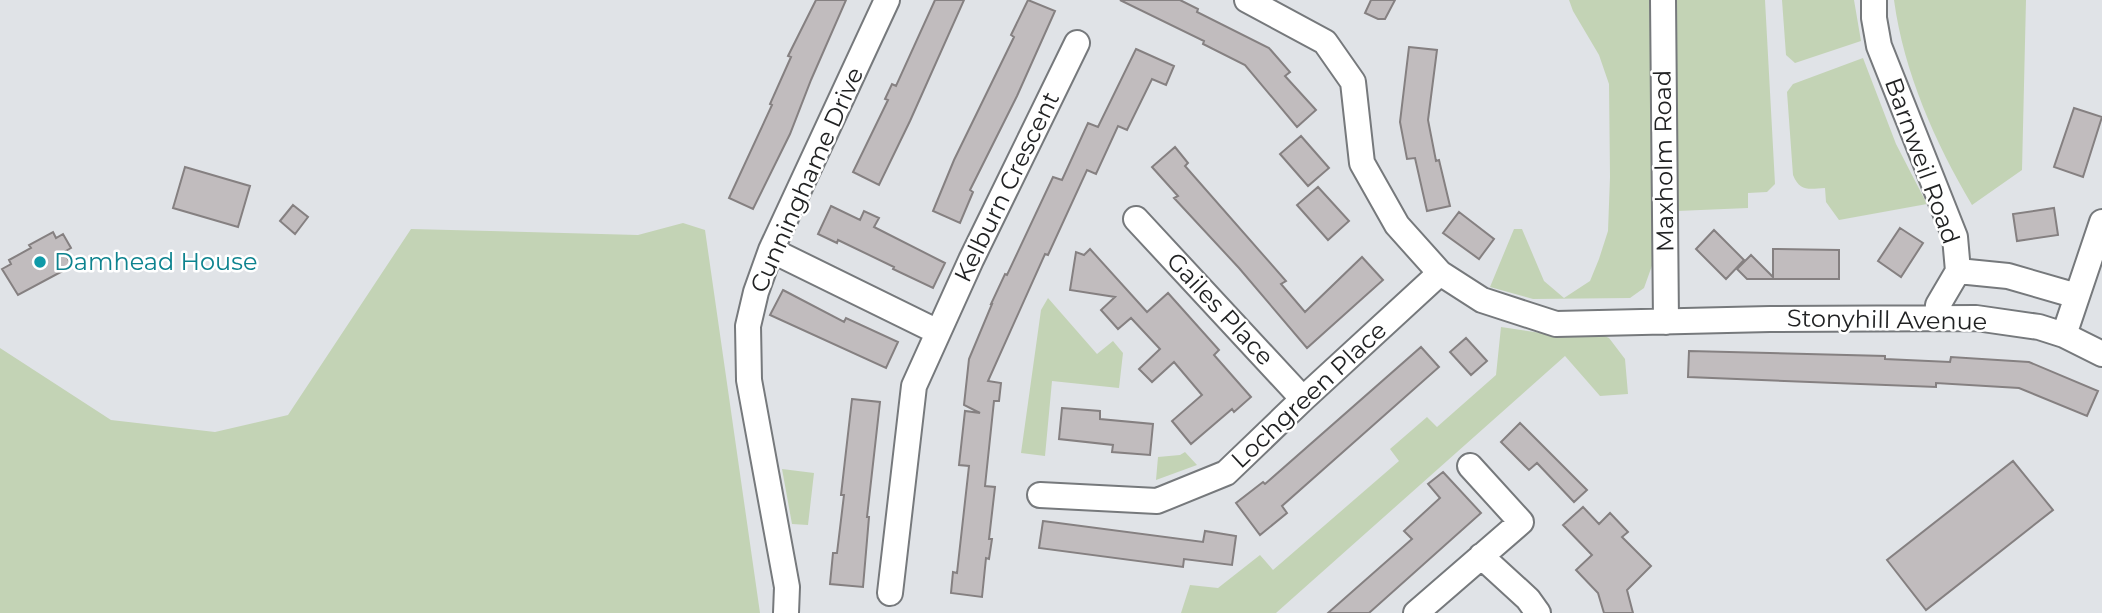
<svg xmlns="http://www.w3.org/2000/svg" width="2102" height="613" viewBox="0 0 2102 613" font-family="Montserrat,sans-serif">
<rect width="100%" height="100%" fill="#e0e3e7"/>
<path fill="#c3d3b5" d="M 1569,0 L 1651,0 L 1654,260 L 1644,288 L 1630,298 L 1533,299 L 1490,287 L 1514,229 L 1522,229 L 1544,281 L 1564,298 L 1590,281 L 1599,259 L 1608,231 L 1610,177 L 1609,84 L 1599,55 L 1573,11 Z
M 1676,0 L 1765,0 L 1775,184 L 1767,192 L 1748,193 L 1748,208 L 1677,211 Z
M 1782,0 L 1854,0 L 1861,41 L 1795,63 L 1786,55 Z
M 1894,0 L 2026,0 L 2022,170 L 1972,205 C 1935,142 1904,73 1894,0 Z
M 1863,58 L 1896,144 L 1927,204 L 1839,220 L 1826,202 L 1825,188 C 1809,189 1800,192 1793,175 L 1787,92 L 1793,84 Z
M 683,223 L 705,230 L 760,613 L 0,613 L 0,348 L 111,420 L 215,432 L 288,415 L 411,229 L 638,235 Z
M 1048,298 L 1097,354 L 1113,341 L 1123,353 L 1119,388 L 1052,381 L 1045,456 L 1021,453 L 1041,310 Z
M 1501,327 L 1548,334 L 1600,334 L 1609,338 L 1625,359 L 1628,394 L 1600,396 L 1565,356 L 1276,613 L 1181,613 L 1190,585 L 1218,588 L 1260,555 L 1273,570 L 1399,461 L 1390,449 L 1427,417 L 1437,427 L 1496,375 Z
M 1185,452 L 1197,465 L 1156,480 L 1158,457 L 1180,455 Z
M 782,469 L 814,473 L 808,525 L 792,524 Z"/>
<path fill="#c1bcbe" stroke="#858081" stroke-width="2" d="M 816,0 L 846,0 L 811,80 L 790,134 L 753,209 L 729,198 L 772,105 L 770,104 L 791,57 L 788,56 Z
M 935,0 L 964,0 L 910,121 L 879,185 L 853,172 L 888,100 L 885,99 L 892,84 L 896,86 Z
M 1028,0 L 1055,11 L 1017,96 L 970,190 L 973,192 L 960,223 L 933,211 L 954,160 L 1014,37 L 1011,35 Z
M 1120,0 L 1180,0 L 1198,9 L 1197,12 L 1269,48 L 1290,72 L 1285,76 L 1316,110 L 1297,127 L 1245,65 L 1203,44 L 1204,41 Z
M 1371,0 L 1395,0 L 1385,19 L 1378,19 L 1365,13 Z
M 1409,47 L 1437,50 L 1428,120 L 1436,161 L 1439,160 L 1450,206 L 1427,211 L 1415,158 L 1407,159 L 1400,122 Z
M 1136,49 L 1174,66 L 1166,85 L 1152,79 L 1127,130 L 1118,126 L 1096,174 L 1087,170 L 1048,255 L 1045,254 L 988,381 L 1001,383 L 999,401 L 994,401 L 985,486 L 995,487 L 989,539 L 992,539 L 989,559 L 986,558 L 982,597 L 951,593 L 953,572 L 957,573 L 969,466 L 959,465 L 965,411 L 980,413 L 964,405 L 969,359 L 992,304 L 991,304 L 1005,274 L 1007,275 L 1053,177 L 1062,180 L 1088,123 L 1098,127 Z
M 2074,108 L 2102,117 L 2083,177 L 2054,167 Z
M 1301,136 L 1329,168 L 1308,186 L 1280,154 Z
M 1175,147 L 1188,163 L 1185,166 L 1286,281 L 1281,284 L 1305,312 L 1362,257 L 1383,280 L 1307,348 L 1239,268 L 1174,198 L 1178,196 L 1152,167 Z
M 185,167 L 250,186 L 238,227 L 173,208 Z
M 1318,187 L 1349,221 L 1328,240 L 1297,205 Z
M 293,205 L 308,217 L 295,234 L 280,221 Z
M 831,206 L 860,220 L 864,211 L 879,218 L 874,227 L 945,263 L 933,288 L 893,269 L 894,267 L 838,240 L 837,243 L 818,234 Z
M 2054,208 L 2058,235 L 2017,241 L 2013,214 Z
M 1459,212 L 1494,239 L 1479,259 L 1443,233 Z
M 1900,228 L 1923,243 L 1901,277 L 1878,261 Z
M 1714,230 L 1744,260 L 1726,279 L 1696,249 Z
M 53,232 L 56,238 L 63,234 L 71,248 L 64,252 L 72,266 L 18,295 L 2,269 L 11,264 L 9,260 L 31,248 L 29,245 Z
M 1090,249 L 1147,312 L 1168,293 L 1219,350 L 1214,355 L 1251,397 L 1234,412 L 1232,409 L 1191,444 L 1172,421 L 1202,395 L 1174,362 L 1152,382 L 1139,369 L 1160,349 L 1131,318 L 1118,329 L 1101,310 L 1115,297 L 1070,290 L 1076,252 L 1084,255 Z
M 1773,249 L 1839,250 L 1839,279 L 1747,279 L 1737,269 L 1751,255 L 1773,277 Z
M 783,290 L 844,322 L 846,318 L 898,342 L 886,368 L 770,315 Z
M 1466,338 L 1487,361 L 1471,375 L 1450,352 Z
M 1421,347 L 1439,367 L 1282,506 L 1287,513 L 1260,535 L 1236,503 L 1263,482 L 1265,484 Z
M 1689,351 L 1885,356 L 1885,359 L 1950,362 L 1951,357 L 2029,362 L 2098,391 L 2087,416 L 2019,388 L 1936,383 L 1936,387 L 1688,377 Z
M 852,399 L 880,402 L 867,517 L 869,517 L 863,587 L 830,584 L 833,553 L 837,553 L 844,495 L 841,495 Z
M 1062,408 L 1100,411 L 1100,419 L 1153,424 L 1150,455 L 1112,452 L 1113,445 L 1059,439 Z
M 1520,423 L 1587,490 L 1574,502 L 1537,463 L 1529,470 L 1501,442 Z
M 2013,461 L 2053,510 L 1926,610 L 1887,560 Z
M 1443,472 L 1481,513 L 1369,613 L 1328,613 L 1412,539 L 1404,531 L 1440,498 L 1428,484 Z
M 1583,507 L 1599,524 L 1610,513 L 1628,532 L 1622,537 L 1651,566 L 1627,590 L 1633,613 L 1604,613 L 1598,593 L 1576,570 L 1592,555 L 1563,525 Z
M 1043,521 L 1203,542 L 1205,531 L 1236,536 L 1232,565 L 1184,559 L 1183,567 L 1039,548 Z"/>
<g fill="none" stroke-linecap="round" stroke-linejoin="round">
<g stroke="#76797c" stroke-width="28">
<path id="street" d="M 1247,0 L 1325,42 L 1353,82 L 1362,163 L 1397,225 L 1440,273 L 1482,300 L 1556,324 L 1770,319 L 1976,318 L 2039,327 L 2064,335 L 2102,354
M 1663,0 L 1666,322
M 1874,0 L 1874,18 L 1879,46 L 1955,237 L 1958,271 L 1938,305 L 1937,318
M 1136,219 L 1303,399
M 771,250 L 938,332
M 1958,271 L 2008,276 L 2077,296
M 2064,335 L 2102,222
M 1040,495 L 1157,501 L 1226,473 L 1303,399 L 1440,273
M 1481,556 L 1528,599 L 1538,613
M 890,593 L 914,386 L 971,260 L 1077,43
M 786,613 L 787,587 L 749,380 L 748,326 L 756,292 L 771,250 L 887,0
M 1416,613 L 1521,522 L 1470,466"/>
</g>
<use href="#street" stroke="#fff" stroke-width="24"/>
</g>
<circle fill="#0f9aa8" stroke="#fff" stroke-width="2.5" cx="40" cy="262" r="7"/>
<g text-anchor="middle" stroke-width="5" stroke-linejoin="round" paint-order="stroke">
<g font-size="24" fill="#212223" stroke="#fff">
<text transform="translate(1664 161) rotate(-91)" y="8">Maxholm Road</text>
<text transform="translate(1922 161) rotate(70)" y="8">Barnweil Road</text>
<text transform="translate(807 180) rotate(-66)" y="8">Cunninghame Drive</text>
<text transform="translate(1007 187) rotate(-64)" y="8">Kelburn Crescent</text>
<text transform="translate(1220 309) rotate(47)" y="8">Gailes Place</text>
<text transform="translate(1887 320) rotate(1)" y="8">Stonyhill Avenue</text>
<text transform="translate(1309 395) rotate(-43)" y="8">Lochgreen Place</text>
</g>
<g font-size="24" fill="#0d838f" stroke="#fff" text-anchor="start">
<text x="54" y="270">Damhead House</text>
</g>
</g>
</svg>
